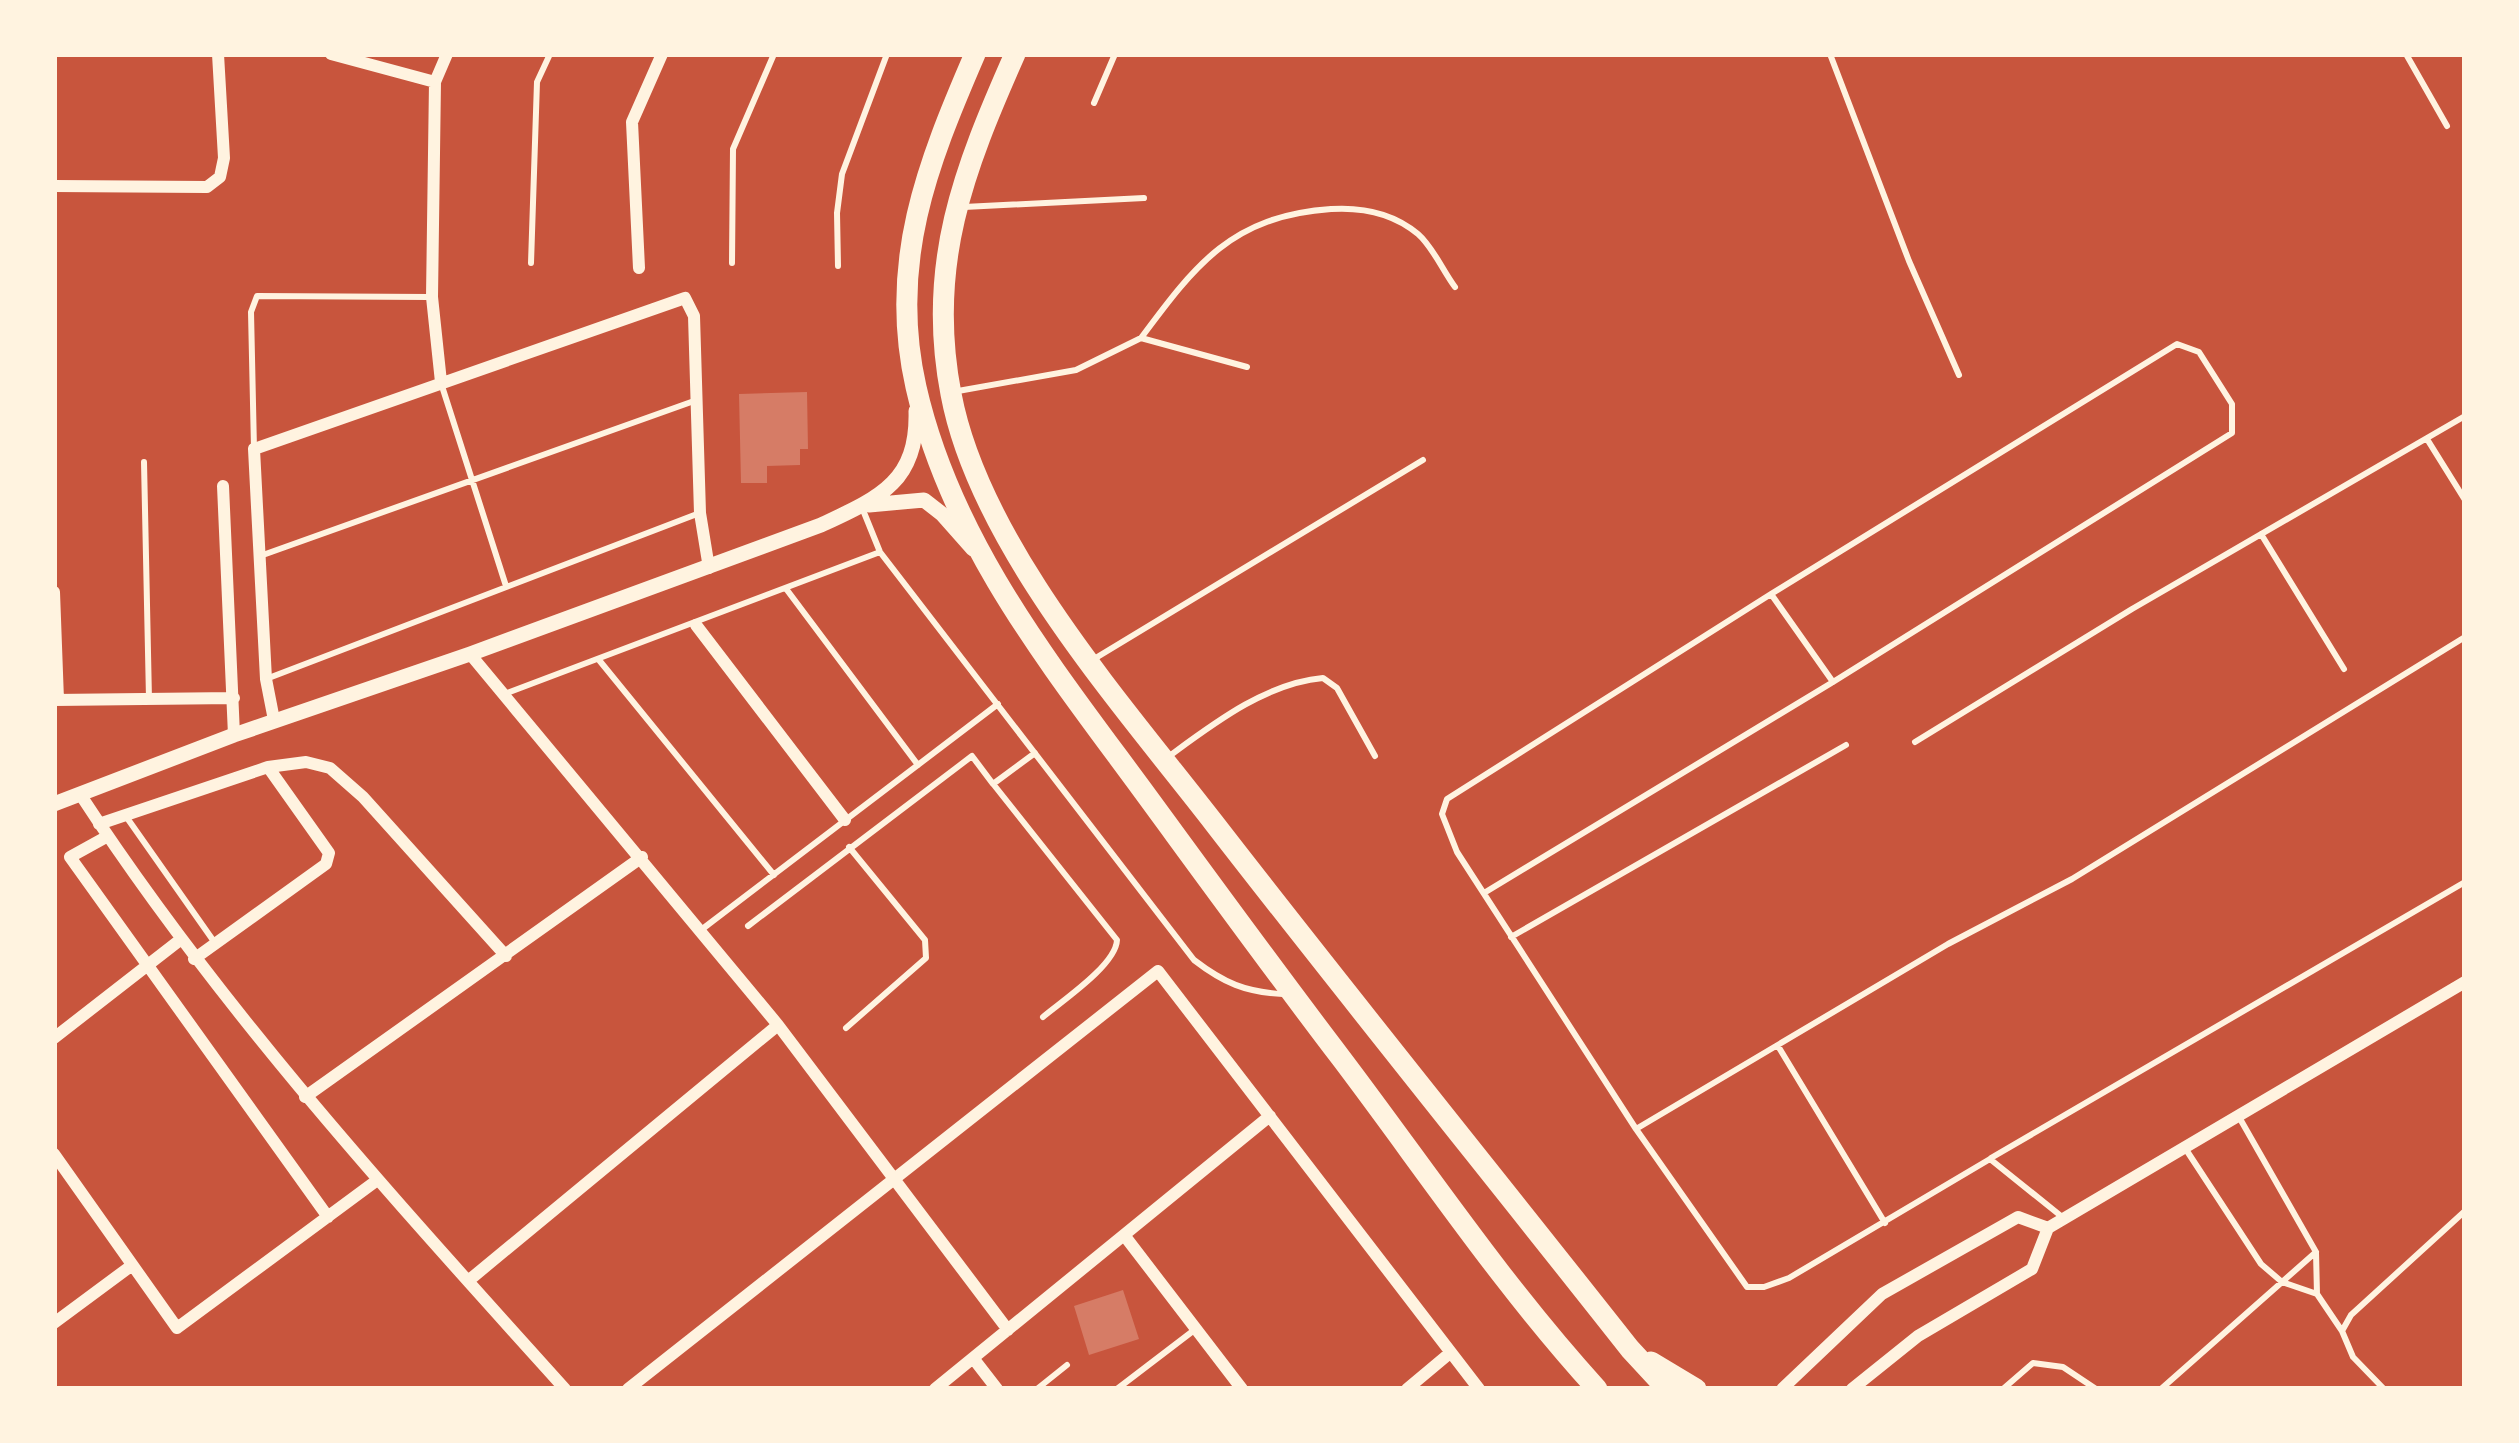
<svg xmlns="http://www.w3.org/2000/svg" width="2519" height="1443" viewBox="0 0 2519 1443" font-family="Roboto,sans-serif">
<rect width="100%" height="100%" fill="#c8553d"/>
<path fill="#d67c66" d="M 807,392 L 808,449 L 800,449 L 800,465 L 767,466 L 767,483 L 741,483 L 739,394 Z
M 1123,1290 L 1139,1339 L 1089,1355 L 1074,1306 Z"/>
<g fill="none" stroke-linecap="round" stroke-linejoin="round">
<path stroke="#fff3e0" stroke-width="6" d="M 1830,54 L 1909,261 L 1959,375
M 2406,54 L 2447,126
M 1094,103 L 1115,54
M 964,207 L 1144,198
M 531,263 L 537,82 L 550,54
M 732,263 L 733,149 L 774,54
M 838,266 L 837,213 L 842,174 L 887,54
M 1141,338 C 1196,264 1232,216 1331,209 C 1363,207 1393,213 1418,234 C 1433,247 1443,271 1455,287
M 441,383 L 506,586
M 958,391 L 1076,370 L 1141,338 L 1247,367
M 2427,439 L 2465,500
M 254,449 L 251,312 L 257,296 L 429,297
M 144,462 L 149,699
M 863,510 L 880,552 L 1194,960 C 1224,983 1245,992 1283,994
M 2261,534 L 2344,669
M 260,556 L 694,401
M 787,590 L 918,765
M 1771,594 L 1833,682
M 1094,659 L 1423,460
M 599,660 L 774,875
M 266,679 L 697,514
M 507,693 L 880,552
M 1915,742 L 2132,609 L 2465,416
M 1168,757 C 1213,724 1266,683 1323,678 L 1337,688 L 1375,756
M 994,785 L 1117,940 C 1116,965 1062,1001 1043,1017
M 125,815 L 215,943
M 1484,893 L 1833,682 L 2232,433 L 2232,404 L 2199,352 L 2177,344 L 1771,594 L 1447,799 L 1442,814 L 1457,852 L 1636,1129 L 1747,1287 L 1764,1287 L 1789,1278 L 1990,1159 L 2061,1216
M 748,926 L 972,756 L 993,784 L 1035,753
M 701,930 L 998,704
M 1511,937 L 1846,745
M 846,1028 L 926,958 L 925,940 L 849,847
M 1778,1046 L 1885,1223
M 2239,1117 L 2316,1252 L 2317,1294 L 2342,1331 L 2353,1357 L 2384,1389
M 1636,1129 L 1948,944 L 2072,879 L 2465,637
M 2185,1148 L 2261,1264 L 2282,1282 L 2317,1294
M 1991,1158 L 2465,882
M 2342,1331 L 2351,1315 L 2465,1211
M 1037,1389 L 1067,1365
M 1117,1389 L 1193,1331
M 2003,1389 L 2033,1363 L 2063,1367 L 2096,1389
M 2161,1389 L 2316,1252"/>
<path stroke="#fff3e0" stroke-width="12" d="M 331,54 L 435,82
M 54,186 L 207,187 L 220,177 L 224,158 L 218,54
M 639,268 L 632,122 L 662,54
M 441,382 L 432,297 L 435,82 L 447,54
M 223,486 L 234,735
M 54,592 L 58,700
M 696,625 L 845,820
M 470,654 L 778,1025 L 1008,1330
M 54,700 L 234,698
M 274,720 L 266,679 L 254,449 L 685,298 L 694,316 L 700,513 L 709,568
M 80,794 C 221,1010 393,1198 565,1389
M 99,824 L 268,767 L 306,762 L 330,768 L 363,797 L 506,956
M 108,836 L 70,857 L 328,1217
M 194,959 L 326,864 L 329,853 L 268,767
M 54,1038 L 180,940
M 305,1097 L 642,857
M 54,1154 L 177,1328 L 376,1181
M 2048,1228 L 2465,982
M 1124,1235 L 1242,1389
M 468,1281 L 778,1025
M 54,1323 L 131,1266
M 973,1358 L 997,1389
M 628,1389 L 1158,971 L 1479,1389
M 935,1389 L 1270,1116
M 1407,1389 L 1450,1353
M 1782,1389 L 1882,1294 L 2018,1217 L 2048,1228
M 1852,1389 L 1918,1336 L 2032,1269 L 2048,1228"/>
<path stroke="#fff3e0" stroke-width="15" d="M 869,505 L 924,500 L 942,514 L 973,549
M 54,804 L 234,735 L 470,654 L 821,525 C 879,498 918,482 916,411"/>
<path stroke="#fff3e0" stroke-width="21" d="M 975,54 C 927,165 888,263 916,387 C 951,541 1049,663 1141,788 C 1207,878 1273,969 1341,1058 C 1425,1169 1503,1286 1597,1389
M 1015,54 C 964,169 926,265 951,394 C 979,544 1122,704 1214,823 C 1351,1000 1492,1174 1630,1349 L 1667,1389
M 1651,1362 L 1696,1389"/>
</g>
<rect width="2519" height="1443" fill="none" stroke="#fff3e0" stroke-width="114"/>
</svg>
